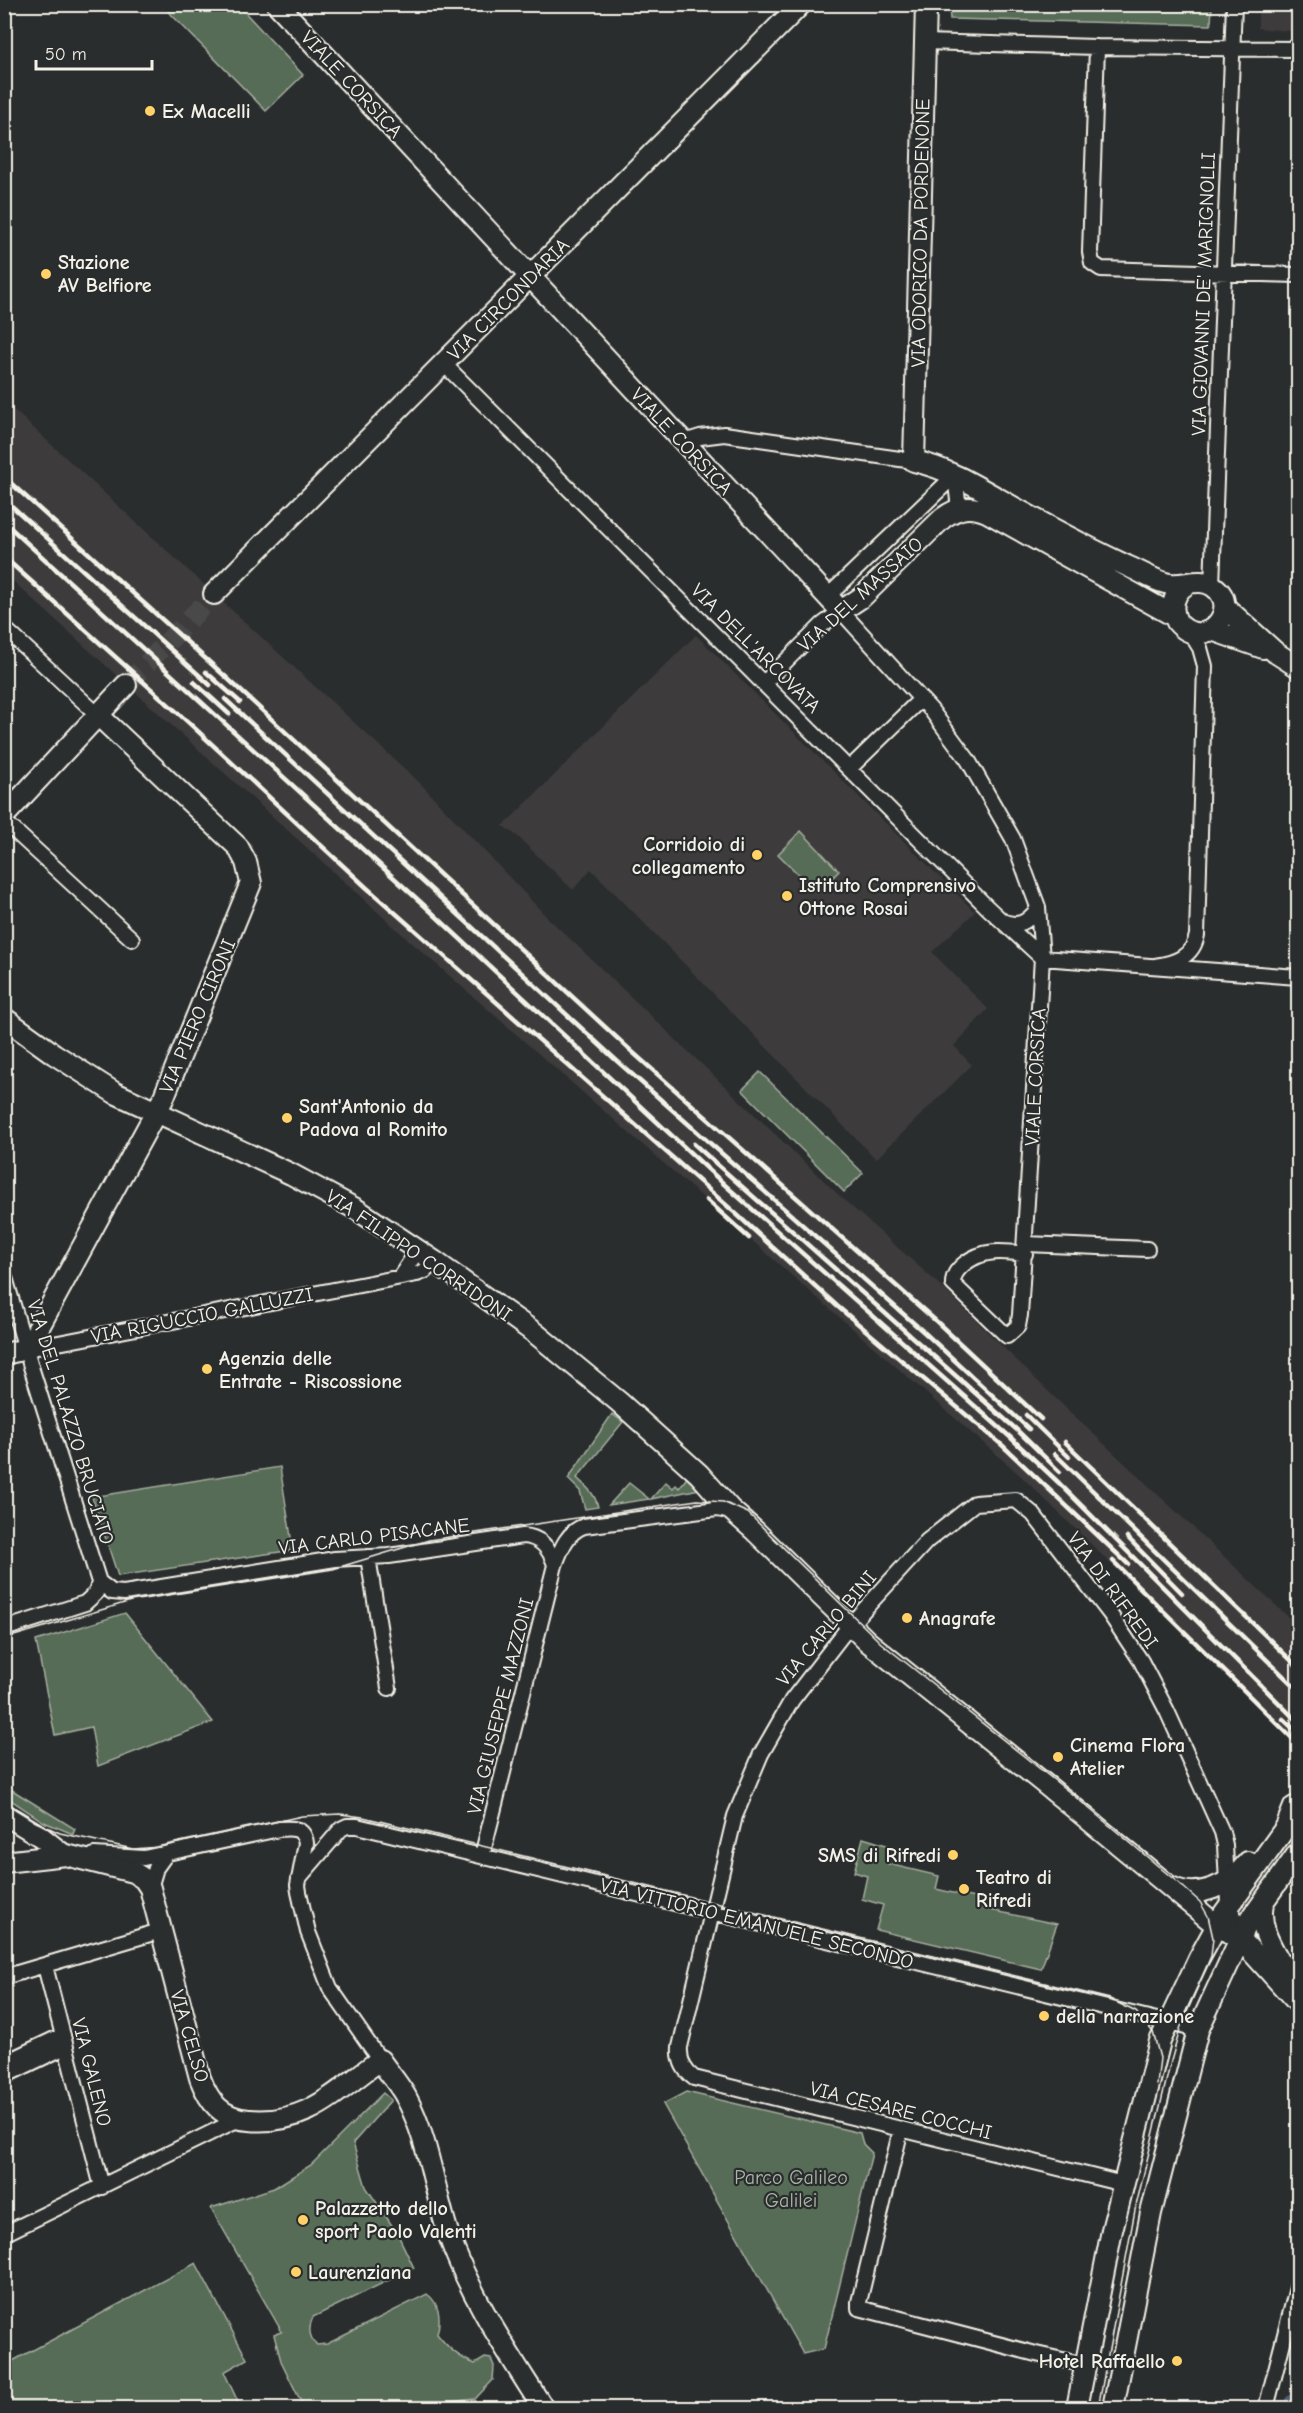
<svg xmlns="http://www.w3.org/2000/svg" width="1303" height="2413" viewBox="0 0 1303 2413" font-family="'Comic Neue',sans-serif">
<rect width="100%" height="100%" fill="#2a2d2e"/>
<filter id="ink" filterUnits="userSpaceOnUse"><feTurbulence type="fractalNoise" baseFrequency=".0167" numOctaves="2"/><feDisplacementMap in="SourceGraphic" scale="12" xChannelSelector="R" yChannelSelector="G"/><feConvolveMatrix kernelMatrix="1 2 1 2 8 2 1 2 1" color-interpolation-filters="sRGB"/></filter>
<g filter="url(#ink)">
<path fill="#3e3a3b" d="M 1258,5 L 1298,5 L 1298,32 L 1258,28 Z
M 4,401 L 419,782 L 544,914 L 843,1199 L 940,1285 L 1051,1394 L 1298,1626 L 1298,1746 L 1022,1477 L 404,936 L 5,574 Z
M 696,635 L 975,912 L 932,952 L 988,1009 L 954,1046 L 972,1065 L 876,1159 L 591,869 L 573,890 L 517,836 L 503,826 Z"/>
<path fill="#576c57" stroke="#a6aea0" stroke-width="1.5" d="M 162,5 L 238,5 L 303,75 L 266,111 Z
M 949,5 L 1212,5 L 1211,25 L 950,19 Z
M 801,831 L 839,871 L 817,893 L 778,854 Z
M 760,1072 L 863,1173 L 844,1192 L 742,1090 Z
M 612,1414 L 623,1422 L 577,1478 C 586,1487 595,1493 598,1507 L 585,1509 L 580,1491 L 568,1479 Z
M 280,1467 L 293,1550 L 118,1576 L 92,1497 Z
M 689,1475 L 704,1488 L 651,1499 L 666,1482 L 673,1488 L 676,1485 L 679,1488 Z
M 629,1483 L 649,1499 L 609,1505 Z
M 125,1613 L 213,1722 L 98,1766 L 91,1727 L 55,1735 L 36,1641 Z
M 4,1785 L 75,1829 L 73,1834 L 44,1822 L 5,1796 Z
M 863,1838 L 893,1847 L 888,1864 L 939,1876 L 936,1889 L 987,1901 L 985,1909 L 1057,1924 L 1041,1969 L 876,1930 L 883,1905 L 862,1899 L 867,1876 L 854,1872 Z
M 686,2092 L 860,2133 L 863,2144 L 872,2153 L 824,2349 L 803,2354 L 663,2104 Z
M 383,2093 L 391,2100 L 353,2143 L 366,2187 L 397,2233 L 414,2268 L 313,2317 C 308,2328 308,2337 317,2345 L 327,2344 L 427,2294 C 440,2303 441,2320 437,2334 C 448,2348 458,2357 475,2364 L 485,2358 L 491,2359 L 494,2366 L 493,2380 L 475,2399 L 396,2408 L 304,2408 L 281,2361 L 274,2335 L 282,2332 L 211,2208 L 274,2188 L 311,2165 Z
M 196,2263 L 247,2359 L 224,2372 L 241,2408 L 5,2408 L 5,2365 Z"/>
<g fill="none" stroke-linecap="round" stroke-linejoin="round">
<path stroke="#4e6070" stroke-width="28" d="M 1297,2408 L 1298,2405"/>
<path stroke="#484a4a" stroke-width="20" stroke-dasharray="20 10" stroke-linecap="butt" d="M 126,685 L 214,594"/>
<g stroke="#f4f1e8" stroke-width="18">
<path id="street" d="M 924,42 L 1097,47 L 1298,49
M 1097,47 L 1090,252 L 1092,263 L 1101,269 L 1298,275
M 444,364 L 988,908 L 1042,958
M 684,442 L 700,437 L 724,434 L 914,461
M 955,475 L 959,509
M 1212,585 L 1234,4
M 827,597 L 955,475
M 4,628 L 98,715
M 764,683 L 822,625 L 841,611 L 931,710 L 968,760 L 1013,839 L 1038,907 L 1042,958 L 1020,1315 L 1018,1326 L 1007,1336 L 953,1284 C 953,1275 957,1270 964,1264 C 983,1249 1002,1251 1025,1254
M 850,768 L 921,699
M 4,821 L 132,939
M 1002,921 C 1019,928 1027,922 1038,909
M 1042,958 L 1298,977
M 1155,966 C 1175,963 1193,957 1197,935 L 1205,666 L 1200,648 L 1190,632
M 1026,1244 L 1147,1249
M 4,1274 L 32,1370 L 99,1582 L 112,1592 L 124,1593 L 335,1559 L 389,1556 L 523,1536 C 541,1537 550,1549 555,1565
M 400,1277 L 418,1250
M 27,1349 L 417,1274 L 425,1271 L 434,1261
M 368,1557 L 389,1688
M 4,1629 L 85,1603 L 96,1593 L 99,1582
M 94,1855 L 144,1858 L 279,1829 C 292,1828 304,1827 306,1843 L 298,1885 L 299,1892 L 308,1932 L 330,1988 L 380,2060
M 482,1856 L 555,1565 C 561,1549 567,1532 584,1526 L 717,1509 L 733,1512
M 299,1878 L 341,1829 L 347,1826 L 357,1826 L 1198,2030
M 150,1888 L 156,1868 L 166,1854
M 45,1966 L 102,2187
M 4,1977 L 160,1931
M 4,2063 L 63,2035
M 4,2076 L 65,2047
M 901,2129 L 859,2302 L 859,2308 L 1036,2354 L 1085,2365
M 1123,2184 L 694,2078 C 683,2070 679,2060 680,2047 L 735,1816 L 761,1754 L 792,1700 L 850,1625 L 927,1541 L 975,1503 L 1016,1500 L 1033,1514 L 1110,1614 L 1141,1661 L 1167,1711 L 1222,1832 L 1225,1845 L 1228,1903 L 1245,1940
M 4,2234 L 239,2119
M 1266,2408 L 1298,2284"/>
</g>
<g stroke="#f4f1e8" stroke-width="24">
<path id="secondary" d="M 277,4 L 841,611 L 862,597 L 943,518 C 958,507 970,505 987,512 L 1174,616
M 926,4 L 914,461 C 950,469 981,489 1013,507 C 1051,528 1088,548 1127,566 C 1139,571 1152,579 1165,583 C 1181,588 1199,576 1213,586 C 1244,607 1205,655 1177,622 C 1170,607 1173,593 1187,584
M 214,594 L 801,4
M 1225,607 L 1276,653 L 1298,667
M 1212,630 L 1263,648
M 4,816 L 126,685
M 4,1018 L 54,1054 L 115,1093 L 291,1174 L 356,1209 L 434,1261 L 535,1333 L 619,1402 L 699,1474 L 730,1509 L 755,1531 L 867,1641 L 1067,1802 L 1210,1920 L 1243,1942 L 1298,2003
M 4,1354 L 27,1349 L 163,1099 L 251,883 L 246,862 L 238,847 L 98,715
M 4,1814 L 40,1836 L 64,1855
M 4,1862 L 66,1855 L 133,1872 L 144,1879 L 150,1888 L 200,2078 C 209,2102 221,2118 249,2120 C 308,2125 335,2092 380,2060 C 388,2072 399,2084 406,2097 C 429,2140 434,2191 449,2236 C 471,2298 509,2354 543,2408
M 1171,1887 C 1199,1901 1231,1884 1248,1862
M 1263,1903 C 1257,1933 1278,1955 1290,1981
M 1077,2408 L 1112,2230 L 1160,2041 L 1199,1958 L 1222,1916 L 1286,1827 L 1294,1807
M 1113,2408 L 1151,2213 L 1198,2030 L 1246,1926 L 1298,1853"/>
</g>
<use href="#street" stroke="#2a2d2e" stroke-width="14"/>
<use href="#secondary" stroke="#2a2d2e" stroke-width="20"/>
<path stroke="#f4f1e8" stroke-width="1.5" d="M 4,1639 L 131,1601 L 333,1569 L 429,1540 L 697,1500 L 723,1502 L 748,1513 L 881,1643 L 1073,1795 L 1182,1886 L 1200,1902 L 1208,1916 L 1213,1938 L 1211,1956 L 1181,2026 L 1171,2061 L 1135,2210 L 1098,2408
M 4,1802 L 36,1822 L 60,1833 L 133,1849 L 160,1847 L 302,1816 L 340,1814 L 363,1817 L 1110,1999 L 1136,2012 L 1153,2032 L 1160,2058 L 1157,2085"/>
<path stroke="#f4f1e8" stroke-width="4.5" d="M 4,477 L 227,678 L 629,1049 L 936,1321 L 1041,1419
M 4,499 L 210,685
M 4,522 L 426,907 L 725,1185 L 1010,1437 L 1059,1483 L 1298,1722
M 4,557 L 188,722 L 366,887 L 733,1211 L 837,1306 L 1002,1445 L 1128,1564
M 206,672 L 240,702
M 194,682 L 229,714
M 225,699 L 617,1061 L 926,1334 L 1029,1429
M 694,1144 L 1017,1430 L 1060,1472
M 707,1200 L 749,1238
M 1026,1415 L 1069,1457
M 1065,1442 L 1298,1667
M 1055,1454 L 1298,1690
M 1127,1537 L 1182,1593
M 1113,1561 L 1298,1744
M 1283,1719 L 1298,1733"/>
</g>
</g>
<g fill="#ffd166" stroke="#2a2d2e" stroke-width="2">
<circle cx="150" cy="111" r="6"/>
<circle cx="46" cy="274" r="6"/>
<circle cx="757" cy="855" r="6"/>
<circle cx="787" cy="896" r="6"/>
<circle cx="287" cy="1118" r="6"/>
<circle cx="207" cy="1369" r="6"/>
<circle cx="907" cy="1618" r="6"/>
<circle cx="1058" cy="1757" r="6"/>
<circle cx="953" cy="1855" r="6"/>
<circle cx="964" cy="1889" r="6"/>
<circle cx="1044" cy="2016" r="6"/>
<circle cx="303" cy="2220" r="6"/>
<circle cx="296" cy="2272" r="6"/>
<circle cx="1177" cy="2361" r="6"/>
</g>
<g text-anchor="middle" stroke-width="4.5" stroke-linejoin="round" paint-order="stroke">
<g font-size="20" fill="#f4f1e8" stroke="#2a2d2e">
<text transform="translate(352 84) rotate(47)" y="7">VIALE CORSICA</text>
<text transform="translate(920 233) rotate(-89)" y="7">VIA ODORICO DA PORDENONE</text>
<text transform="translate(1203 294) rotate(-88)" y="7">VIA GIOVANNI DE' MARIGNOLLI</text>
<text transform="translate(508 299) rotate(-45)" y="7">VIA CIRCONDARIA</text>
<text transform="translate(682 441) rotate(47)" y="7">VIALE CORSICA</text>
<text transform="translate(860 594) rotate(-42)" y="7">VIA DEL MASSAIO</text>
<text transform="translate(756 648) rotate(45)" y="7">VIA DELL'ARCOVATA</text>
<text transform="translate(197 1016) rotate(-67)" y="7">VIA PIERO CIRONI</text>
<text transform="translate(1035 1077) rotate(-87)" y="7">VIALE CORSICA</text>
<text transform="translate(419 1255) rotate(34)" y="7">VIA FILIPPO CORRIDONI</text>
<text transform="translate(202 1315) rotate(-11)" y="7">VIA RIGUCCIO GALLUZZI</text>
<text transform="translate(71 1422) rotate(73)" y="7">VIA DEL PALAZZO BRUCIATO</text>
<text transform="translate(374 1536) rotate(-7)" y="7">VIA CARLO PISACANE</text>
<text transform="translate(1113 1590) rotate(54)" y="7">VIA DI RIFREDI</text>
<text transform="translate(826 1628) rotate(-50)" y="7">VIA CARLO BINI</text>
<text transform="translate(500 1706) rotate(-76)" y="7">VIA GIUSEPPE MAZZONI</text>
<text transform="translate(757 1923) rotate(14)" y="7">VIA VITTORIO EMANUELE SECONDO</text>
<text transform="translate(190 2036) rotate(74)" y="7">VIA CELSO</text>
<text transform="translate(92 2072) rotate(76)" y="7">VIA GALENO</text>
<text transform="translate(901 2110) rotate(14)" y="7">VIA CESARE COCCHI</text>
</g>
<g font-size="20" font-weight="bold" fill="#f4f1e8" stroke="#2a2d2e" text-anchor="start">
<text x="162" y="118">Ex Macelli</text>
<text x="58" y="269">Stazione<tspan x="58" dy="23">AV Belfiore</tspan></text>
<text x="745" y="851" text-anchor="end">Corridoio di<tspan x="745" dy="23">collegamento</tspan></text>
<text x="799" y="892">Istituto Comprensivo<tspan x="799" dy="23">Ottone Rosai</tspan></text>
<text x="299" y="1113">Sant'Antonio da<tspan x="299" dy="23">Padova al Romito</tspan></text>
<text x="219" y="1365">Agenzia delle<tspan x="219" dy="23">Entrate - Riscossione</tspan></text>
<text x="919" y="1625">Anagrafe</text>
<text x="1070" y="1752">Cinema Flora<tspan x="1070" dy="23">Atelier</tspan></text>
<text x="941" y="1862" text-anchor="end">SMS di Rifredi</text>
<text x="976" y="1884">Teatro di<tspan x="976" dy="23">Rifredi</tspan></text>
<text x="1056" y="2023">della narrazione</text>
<text x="315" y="2215">Palazzetto dello<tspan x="315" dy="23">sport Paolo Valenti</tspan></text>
<text x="308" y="2279">Laurenziana</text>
<text x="1165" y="2368" text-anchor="end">Hotel Raffaello</text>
</g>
<g font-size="20" fill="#adb5a7" stroke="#2a2d2e">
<text x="791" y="2184">Parco Galileo<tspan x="791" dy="23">Galilei</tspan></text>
</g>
</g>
<rect width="1303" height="2413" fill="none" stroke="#2a2d2e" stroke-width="24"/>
<rect x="12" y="12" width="1279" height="2389" fill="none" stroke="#f4f1e8" stroke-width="2" filter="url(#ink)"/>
<path d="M36 60v9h116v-9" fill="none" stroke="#f4f1e8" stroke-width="3"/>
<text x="45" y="60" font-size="18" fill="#f4f1e8" stroke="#2a2d2e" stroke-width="4.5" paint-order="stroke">50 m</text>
</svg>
